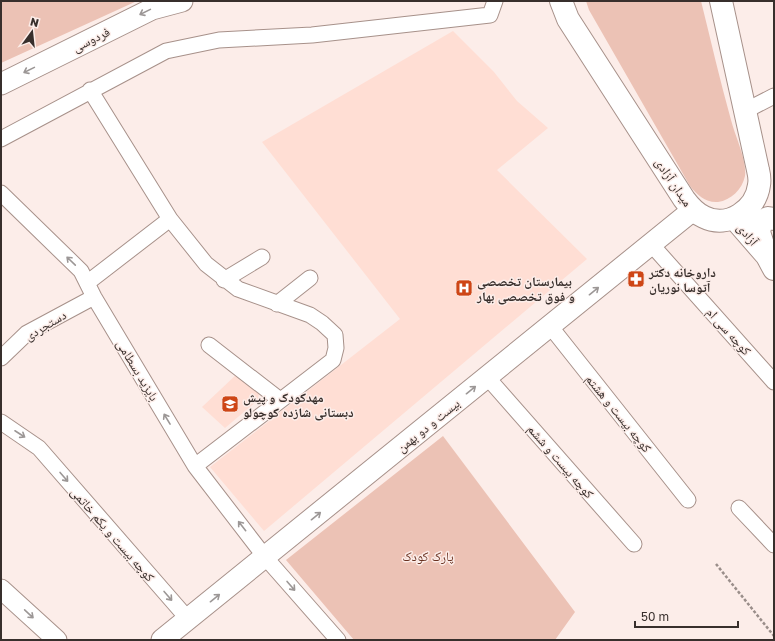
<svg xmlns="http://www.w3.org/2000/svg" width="775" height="641" viewBox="0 0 775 641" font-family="'Golos Text','Noto Naskh Arabic',sans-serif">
<rect width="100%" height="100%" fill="#fcede9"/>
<path fill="#ffded4" d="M 453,31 L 494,72 L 517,101 L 548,128 L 497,170 L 587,259 L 264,531 L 210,467 L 400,319 L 262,142 Z
M 238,373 L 259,393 L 258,400 L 225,428 L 202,407 Z"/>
<path fill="#ecc2b5" d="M 1,1 L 137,1 L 1,63 Z
M 586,1 L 701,1 C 711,41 720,81 731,120 C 735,136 747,160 745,176 C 742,190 731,200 718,202 C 706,203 697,195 690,186 L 589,10 Z
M 443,436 L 575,612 L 555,640 L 354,640 L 286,560 Z"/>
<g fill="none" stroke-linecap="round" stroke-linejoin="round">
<g stroke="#a7918a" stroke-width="17">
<path id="minor" d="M 90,90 L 170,219 L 206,264 L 238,289 L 310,315 L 322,323 L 335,335 L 336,348 L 333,360 L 195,466
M 745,111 L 774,96
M 1,139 L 166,51 L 219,40 L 312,35 L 490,15 L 495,1
M 1,193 L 81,271 L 94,297 L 195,466 L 265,557 L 338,640
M 651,244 L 774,382
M 224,280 L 262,257
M 87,283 L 170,219
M 277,304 L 310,278
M 550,326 L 688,500
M 209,345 L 280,400
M 1,358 L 27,333 L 94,297
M 487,377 L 634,544
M 1,422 L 39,448 L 188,619
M 739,508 L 774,545"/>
</g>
<g stroke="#a7918a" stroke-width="21">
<path id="tertiary" d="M 1,589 L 57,640"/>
</g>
<g stroke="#a7918a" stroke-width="23">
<path id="secondary" d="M 1,84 L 152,9 L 182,1
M 162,640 L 693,210"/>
</g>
<g stroke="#a7918a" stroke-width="24">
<path id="primary" d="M 561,1 L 568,19 L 684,199 C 690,207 695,213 704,217 C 728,229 756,210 759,185 C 760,180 759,174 758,170 L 721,1
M 734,218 L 767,256 L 774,269
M 766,254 L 759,232 L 761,223 L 768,218 L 774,219"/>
</g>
<path stroke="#9a8e8a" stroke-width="2.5" stroke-dasharray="3 2" stroke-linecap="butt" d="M 716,564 L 774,636"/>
<use href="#minor" stroke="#fff" stroke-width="15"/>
<use href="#tertiary" stroke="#fff" stroke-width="19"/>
<use href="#secondary" stroke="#fff" stroke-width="21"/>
<use href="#primary" stroke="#fff" stroke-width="22"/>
</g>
<defs><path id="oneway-shaft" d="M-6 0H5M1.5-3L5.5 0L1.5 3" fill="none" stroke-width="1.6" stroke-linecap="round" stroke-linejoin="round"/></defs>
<g stroke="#9c9796">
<use href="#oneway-shaft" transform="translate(145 12) rotate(154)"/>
<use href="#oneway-shaft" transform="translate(29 70) rotate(154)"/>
<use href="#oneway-shaft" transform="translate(71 261) rotate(-136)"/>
<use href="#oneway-shaft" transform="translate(594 291) rotate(-39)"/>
<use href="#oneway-shaft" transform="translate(471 390) rotate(-39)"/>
<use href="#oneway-shaft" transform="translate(167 419) rotate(-121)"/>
<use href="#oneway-shaft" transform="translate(20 434) rotate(33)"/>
<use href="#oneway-shaft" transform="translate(64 477) rotate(49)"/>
<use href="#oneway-shaft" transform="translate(316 516) rotate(-39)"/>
<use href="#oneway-shaft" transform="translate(242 526) rotate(-128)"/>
<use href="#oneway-shaft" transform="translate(291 586) rotate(49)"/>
<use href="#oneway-shaft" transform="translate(168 596) rotate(49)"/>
<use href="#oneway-shaft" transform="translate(215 598) rotate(-39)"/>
<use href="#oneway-shaft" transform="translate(29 614) rotate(43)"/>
</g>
<defs>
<g id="pharmacy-square" transform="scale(0.9)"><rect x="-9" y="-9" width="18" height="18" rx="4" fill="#ce4616" stroke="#fcede9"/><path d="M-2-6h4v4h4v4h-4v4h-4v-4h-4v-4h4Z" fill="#fff"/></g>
<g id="hospital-square" transform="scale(0.9)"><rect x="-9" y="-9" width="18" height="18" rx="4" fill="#ce4616" stroke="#fcede9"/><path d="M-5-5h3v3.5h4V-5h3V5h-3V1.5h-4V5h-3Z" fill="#fff"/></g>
<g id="school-square" transform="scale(0.9)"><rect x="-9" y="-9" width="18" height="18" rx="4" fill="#ce4616" stroke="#fcede9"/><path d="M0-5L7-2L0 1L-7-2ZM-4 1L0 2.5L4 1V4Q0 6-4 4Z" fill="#fff"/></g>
</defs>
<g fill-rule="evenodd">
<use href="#pharmacy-square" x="636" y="279"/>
<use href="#hospital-square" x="464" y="288"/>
<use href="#school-square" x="230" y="404"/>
</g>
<g text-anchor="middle" stroke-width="3" stroke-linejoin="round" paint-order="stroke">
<g font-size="13" fill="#382f2c" stroke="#fcede9">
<text transform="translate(91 39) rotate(-26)" y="5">فردوسی</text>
<text transform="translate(674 182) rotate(56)" y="5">میدان آزادی</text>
<text transform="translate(748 234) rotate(50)" y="5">آزادی</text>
<text transform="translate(45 325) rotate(-31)" y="5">دستجردی</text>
<text transform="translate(729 331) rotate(48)" y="5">کوچه سی ام</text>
<text transform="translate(138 370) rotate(59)" y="5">بایزید بسطامی</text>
<text transform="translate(619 413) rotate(51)" y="5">کوچه بیست و هشتم</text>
<text transform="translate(428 425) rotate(-39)" y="5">بیست و دو بهمن</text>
<text transform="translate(561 461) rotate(49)" y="5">کوچه بیست و ششم</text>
<text transform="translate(113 534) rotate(49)" y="5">کوچه بیست و یکم خاتمی</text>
</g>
<g font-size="13" font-weight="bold" fill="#382f2c" stroke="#fcede9" text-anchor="start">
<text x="649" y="277">داروخانه دکتر<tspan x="649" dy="15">آتوسا نوریان</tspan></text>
<text x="477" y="286">بیمارستان تخصصی<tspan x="477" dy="15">و فوق تخصصی بهار</tspan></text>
<text x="243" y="402">مهدکودک و پیش<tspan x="243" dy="15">دبستانی شازده کوچولو</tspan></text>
</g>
<g font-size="13" fill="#68301f" stroke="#fcede9">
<text x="428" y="561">پارک کودک</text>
</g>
</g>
<rect width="775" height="641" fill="none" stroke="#382f2c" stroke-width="4"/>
<g transform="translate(32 32) rotate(15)" stroke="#fcede9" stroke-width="3" paint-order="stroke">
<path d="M0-3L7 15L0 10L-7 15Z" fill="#382f2c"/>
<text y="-6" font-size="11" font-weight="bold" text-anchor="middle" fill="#382f2c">N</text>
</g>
<path d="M635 621v6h103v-6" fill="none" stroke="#382f2c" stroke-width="2"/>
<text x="641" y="621" font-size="12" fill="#382f2c" stroke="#fcede9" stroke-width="3" paint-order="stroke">50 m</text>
</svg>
